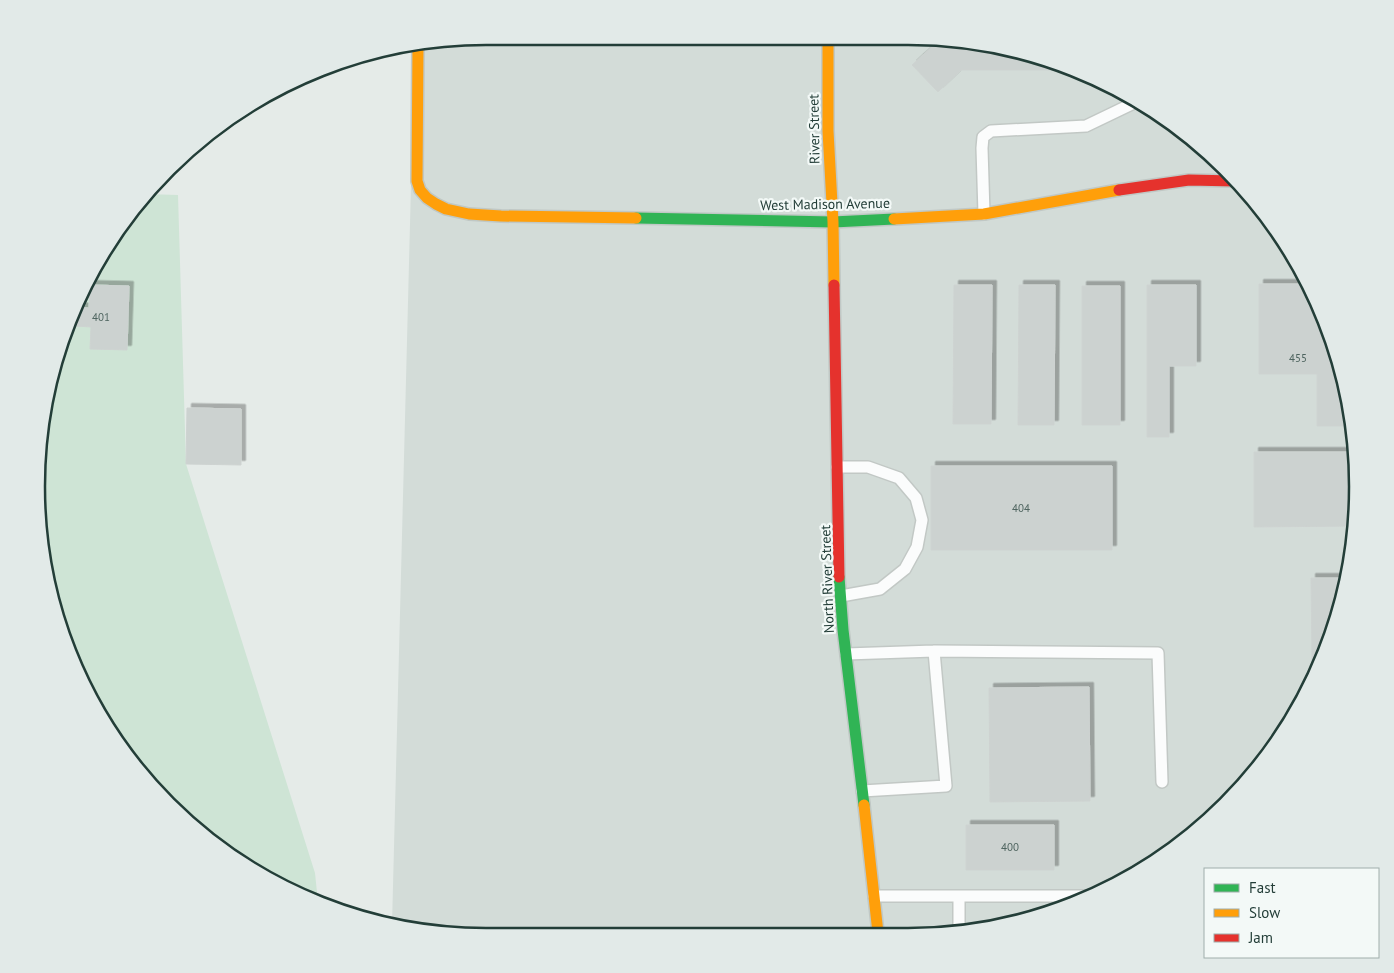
<svg xmlns="http://www.w3.org/2000/svg" width="1394" height="973" viewBox="0 0 1394 973" font-family="'PT Sans',sans-serif">
<defs>
<filter id="shadow"><feDropShadow dx="4.5" dy="-4.5" stdDeviation="0" flood-color="#0004"/></filter>
</defs>
<rect width="100%" height="100%" fill="#e5ebe8"/>
<path fill="#d3dcd8" d="M 487,36 L 908,36 L 996,45 L 1133,97 L 1246,189 L 1297,261 L 1334,342 L 1354,427 L 1357,516 L 1342,603 L 1311,685 L 1265,760 L 1205,825 L 1106,890 L 967,933 L 457,936 L 392,925 L 411,185 L 411,46 Z"/>
<path fill="#cee4d5" d="M 145,194 L 178,195 L 186,464 L 315,873 L 318,902 L 288,890 L 213,844 L 148,784 L 83,686 L 45,574 L 40,428 L 71,314 Z"/>
<path fill="#ccd2d0" stroke="#ced3d1" filter="url(#shadow)" d="M 934,39 L 996,45 L 1062,70 L 961,70 L 938,92 L 912,65 L 934,45 Z
M 1259,284 L 1308,284 L 1334,342 L 1353,426 L 1317,426 L 1317,374 L 1259,374 Z
M 90,285 L 129,286 L 127,350 L 90,349 L 91,327 L 74,326 L 75,307 L 89,308 Z
M 954,285 L 992,285 L 991,424 L 953,424 Z
M 1019,285 L 1055,285 L 1054,425 L 1018,425 Z
M 1147,285 L 1196,285 L 1196,366 L 1169,366 L 1169,437 L 1147,437 Z
M 1082,286 L 1120,286 L 1120,425 L 1082,425 Z
M 187,408 L 241,409 L 241,465 L 186,464 Z
M 1254,452 L 1355,452 L 1357,516 L 1355,526 L 1254,527 Z
M 931,466 L 1112,466 L 1112,550 L 931,550 Z
M 1311,578 L 1347,578 L 1342,603 L 1320,662 L 1312,662 Z
M 1089,687 L 1090,801 L 990,802 L 989,688 Z
M 966,825 L 1054,825 L 1054,870 L 966,870 Z"/>
<g fill="none" stroke-linecap="round" stroke-linejoin="round">
<g stroke="#c2c8c5" stroke-width="14">
<path id="lane" d="M 984,214 L 982,148 L 983,137 L 991,131 L 1086,126 L 1138,101
M 837,467 L 868,467 L 899,478 L 916,498 L 922,520 L 917,547 L 905,569 L 880,589 L 841,596
M 846,654 L 934,651
M 862,791 L 946,786 L 934,651 L 1158,653 L 1162,782
M 874,896 L 1089,896
M 959,896 L 959,933"/>
</g>
<g stroke="#c0c8c5" stroke-width="14">
<path id="fast" d="M 636,218 L 833,222 L 894,219
M 839,577 L 843,630 L 864,805"/>
</g>
<g stroke="#c0c8c5" stroke-width="14">
<path id="slow" d="M 828,36 L 828,131 L 833,222 L 834,285
M 418,45 L 417,181 L 420,190 L 427,198 L 436,204 L 446,209 L 469,214 L 501,216 L 636,218
M 894,219 L 984,214 L 1119,190
M 864,805 L 878,933"/>
</g>
<g stroke="#c0c8c5" stroke-width="14">
<path id="jam" d="M 1119,190 L 1189,180 L 1235,181
M 834,285 L 839,577"/>
</g>
<use href="#lane" stroke="#fbfcfc" stroke-width="11"/>
<use href="#fast" stroke="#30b455" stroke-width="11"/>
<use href="#slow" stroke="#ff9f0a" stroke-width="11"/>
<use href="#jam" stroke="#e5322d" stroke-width="11"/>
</g>
<g text-anchor="middle" stroke-width="4.5" stroke-linejoin="round" paint-order="stroke">
<g font-size="11" fill="#4e645f">
<text x="101" y="321">401</text>
<text x="1298" y="362">455</text>
<text x="1021" y="512">404</text>
<text x="1010" y="851">400</text>
</g>
<g font-size="14" fill="#233e38" stroke="#f3f9f7">
<text transform="translate(814 129) rotate(-91)" y="5">River Street</text>
<text transform="translate(825 204) rotate(-1)" y="5">West Madison Avenue</text>
<text transform="translate(827 579) rotate(-92)" y="5">North River Street</text>
</g>
</g>
<path d="M0 0H1394V973H0ZM486 45H908A441 441 0 0 1 1349 486V487A441 441 0 0 1 908 928H486A441 441 0 0 1 45 487V486A441 441 0 0 1 486 45Z" fill="#e2eae8" fill-rule="evenodd"/>
<path fill="none" stroke="#233e38" stroke-width="2.5" d="M486 45H908A441 441 0 0 1 1349 486V487A441 441 0 0 1 908 928H486A441 441 0 0 1 45 487V486A441 441 0 0 1 486 45Z"/>
<rect x="1204" y="868" width="175" height="90" fill="#f3f9f7" stroke="#a0aeab"/>
<rect x="1214" y="884" width="25" height="8" fill="#30b455" stroke="#a0aeab"/>
<text x="1249" y="893" font-size="15" fill="#233e38">Fast</text>
<rect x="1214" y="909" width="25" height="8" fill="#ff9f0a" stroke="#a0aeab"/>
<text x="1249" y="918" font-size="15" fill="#233e38">Slow</text>
<rect x="1214" y="934" width="25" height="8" fill="#e5322d" stroke="#a0aeab"/>
<text x="1249" y="943" font-size="15" fill="#233e38">Jam</text>
</svg>
